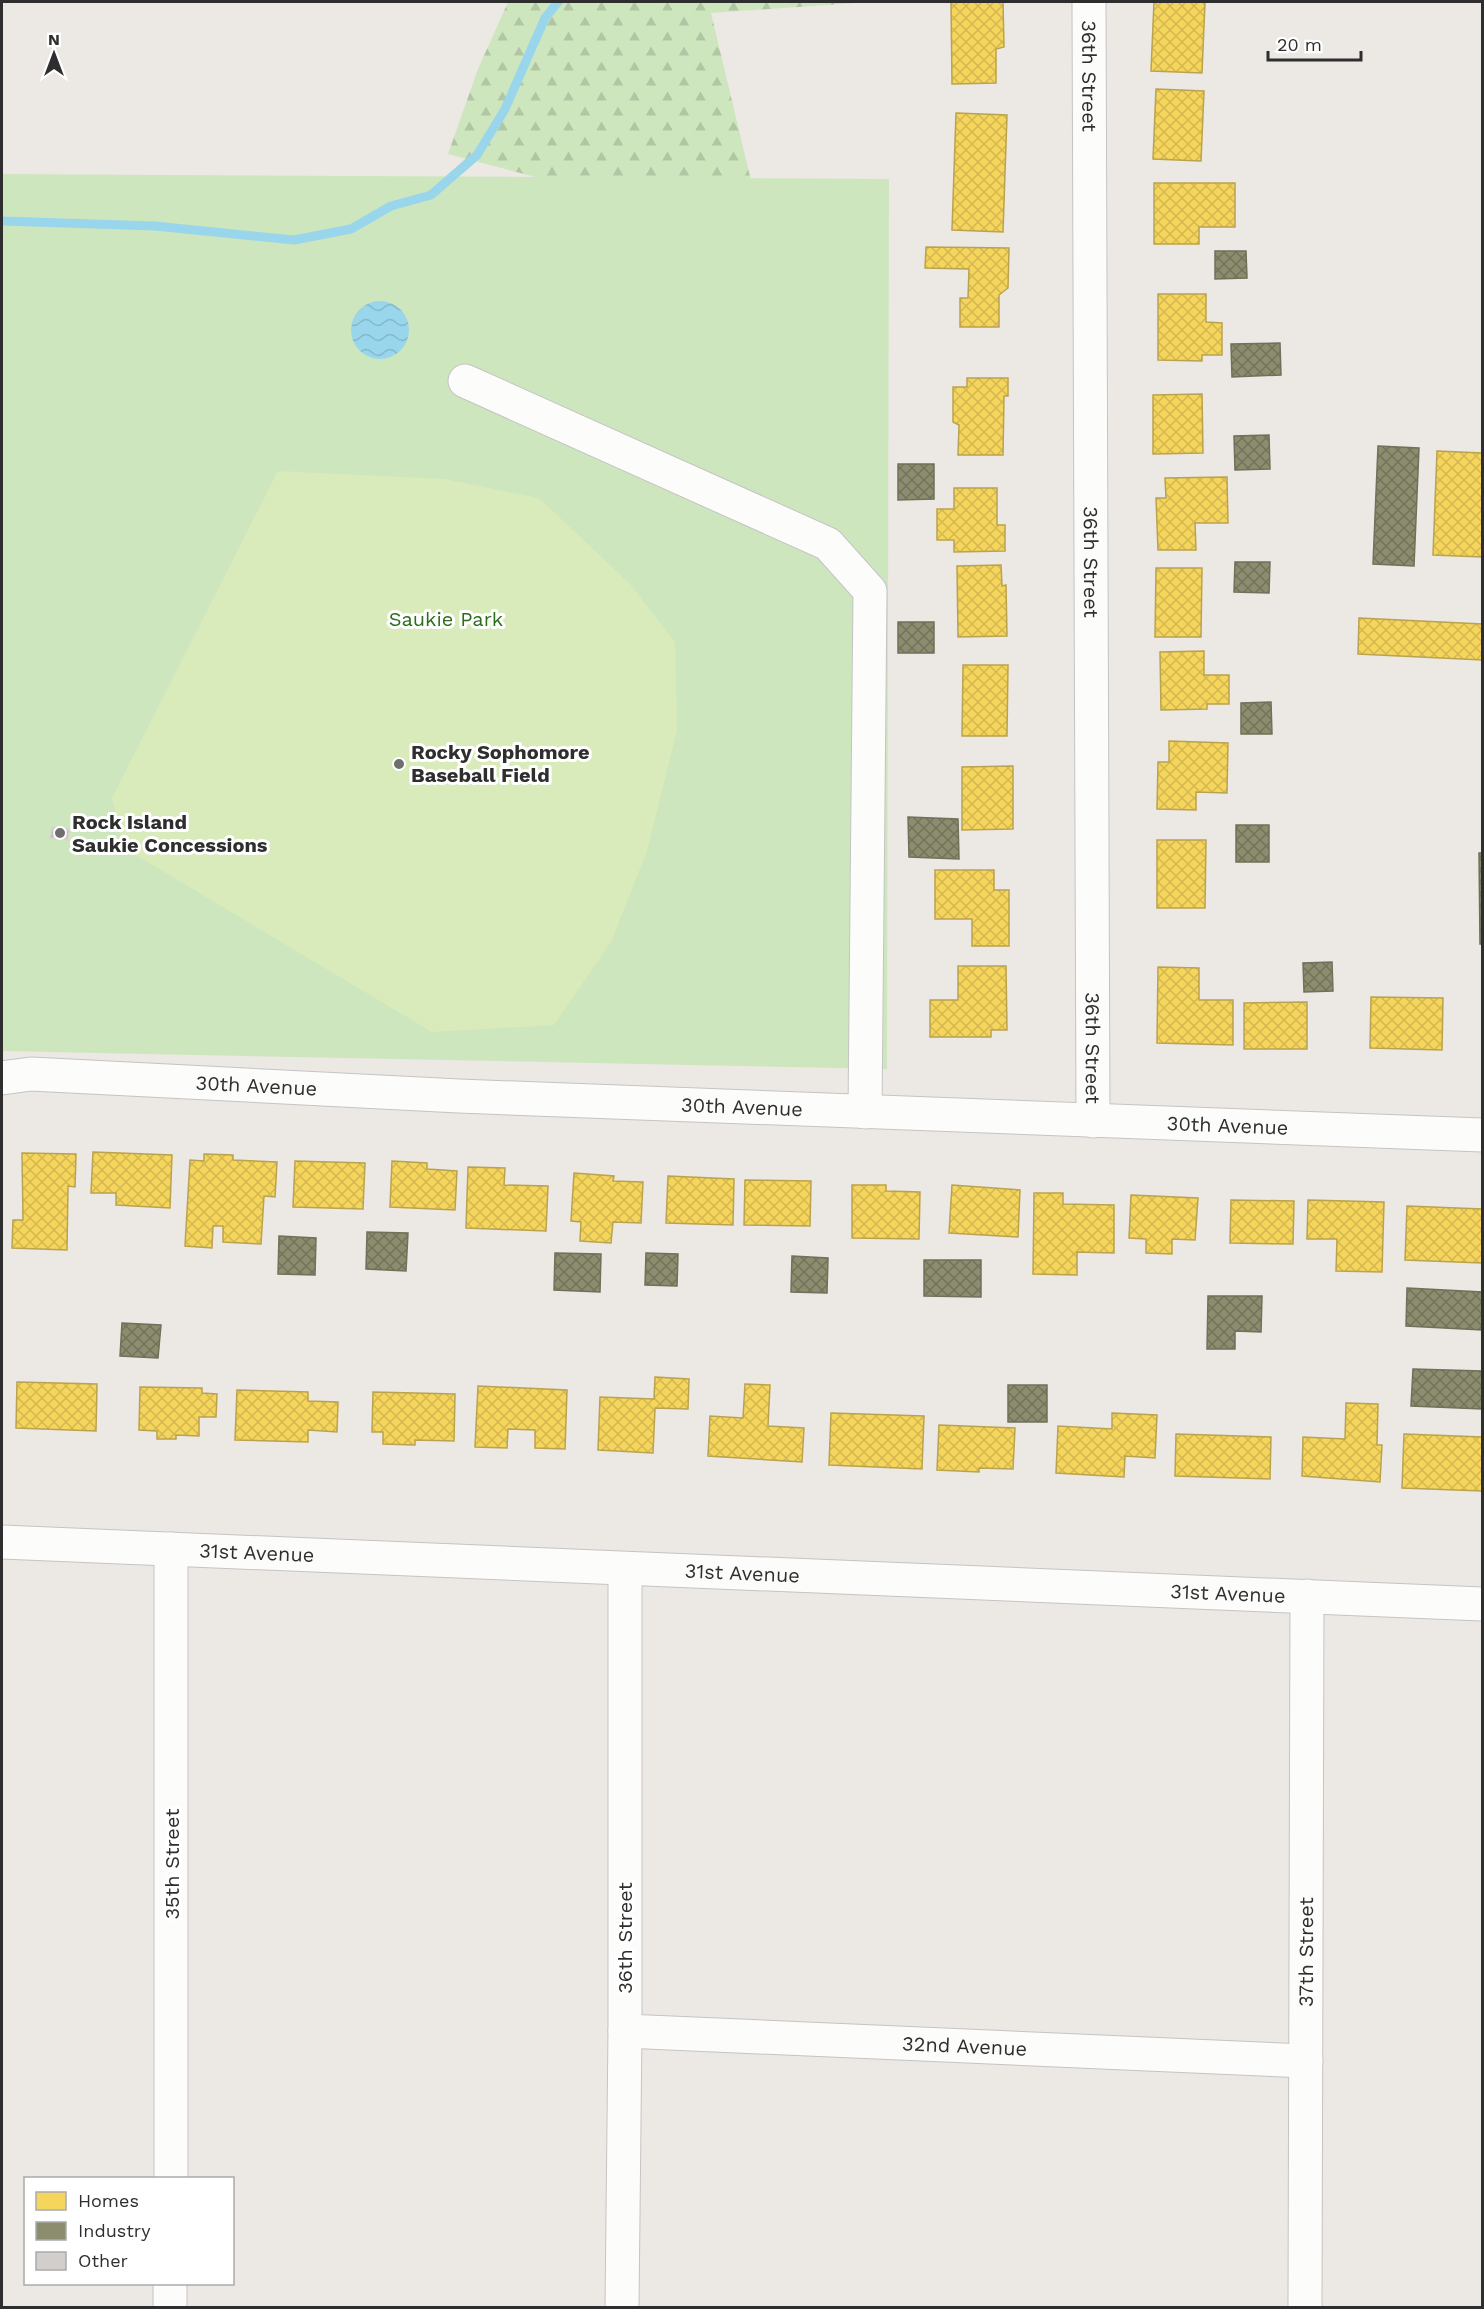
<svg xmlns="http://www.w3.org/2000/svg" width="1484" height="2309" viewBox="0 0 1484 2309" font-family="'Work Sans',sans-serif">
<defs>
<pattern id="forest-firs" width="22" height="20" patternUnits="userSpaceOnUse" patternTransform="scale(1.5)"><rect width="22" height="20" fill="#cee6be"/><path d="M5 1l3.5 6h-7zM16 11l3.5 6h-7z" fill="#b1c6a4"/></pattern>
<pattern id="water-waves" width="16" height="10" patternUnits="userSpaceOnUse" patternTransform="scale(1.5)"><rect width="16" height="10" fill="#99d6ec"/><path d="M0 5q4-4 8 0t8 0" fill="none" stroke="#84b8cb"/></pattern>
<pattern id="homes-cross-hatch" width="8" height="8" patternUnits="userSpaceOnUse" patternTransform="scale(1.5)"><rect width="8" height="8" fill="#f6d55c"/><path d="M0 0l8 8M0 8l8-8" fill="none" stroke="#d3b750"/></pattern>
<pattern id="industry-cross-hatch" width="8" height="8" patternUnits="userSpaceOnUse" patternTransform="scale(1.5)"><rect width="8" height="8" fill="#8c8c6e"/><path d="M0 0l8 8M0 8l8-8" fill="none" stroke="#73735b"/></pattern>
<pattern id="building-cross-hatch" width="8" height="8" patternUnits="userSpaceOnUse" patternTransform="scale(1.5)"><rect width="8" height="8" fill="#d1cecb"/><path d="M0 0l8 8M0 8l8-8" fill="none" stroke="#b4b1af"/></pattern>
</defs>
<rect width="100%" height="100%" fill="#ece8e4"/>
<path fill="url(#forest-firs)" d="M 508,2 L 870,2 L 711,13 L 758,210 L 626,201 L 448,154 L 478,69 Z"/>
<path fill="#cee6be" d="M 2,174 L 889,179 L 887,1069 L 2,1051 Z"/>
<path fill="#d9eabb" d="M 278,471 L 444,479 L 539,498 L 630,584 L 675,642 L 677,730 L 647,851 L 611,942 L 554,1025 L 432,1032 L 124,848 L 112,798 Z"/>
<path fill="url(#water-waves)" d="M351 330a29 29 0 1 1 58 0a29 29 0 1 1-58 0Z"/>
<path fill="url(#homes-cross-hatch)" stroke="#baa34e" stroke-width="1.5" d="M 951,2 L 1003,2 L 1004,47 L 996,49 L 996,83 L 952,84 Z
M 1154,2 L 1205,2 L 1202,73 L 1151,71 Z
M 1156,89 L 1204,91 L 1201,161 L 1153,159 Z
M 956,113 L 1007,115 L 1003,232 L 952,230 Z
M 1154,183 L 1235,183 L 1235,227 L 1199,227 L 1199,244 L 1154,244 Z
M 926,247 L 1009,248 L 1008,288 L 999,295 L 999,327 L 960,327 L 960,298 L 968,298 L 969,269 L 925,268 Z
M 1158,294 L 1206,294 L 1206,322 L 1222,323 L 1222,355 L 1202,355 L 1202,361 L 1158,360 Z
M 967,378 L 1008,378 L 1008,396 L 1004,396 L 1003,455 L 958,455 L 959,425 L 953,422 L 953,387 L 967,387 Z
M 1202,394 L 1203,453 L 1153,454 L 1153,395 Z
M 1437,451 L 1482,453 L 1482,557 L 1433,555 Z
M 1227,477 L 1228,523 L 1195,523 L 1196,550 L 1158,550 L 1156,498 L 1166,498 L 1165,478 Z
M 954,488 L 997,488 L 997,525 L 1005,525 L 1005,551 L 954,552 L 954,540 L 937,540 L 937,509 L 954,509 Z
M 1001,565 L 1002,586 L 1006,585 L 1007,636 L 958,637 L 957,566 Z
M 1156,568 L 1202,568 L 1201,637 L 1155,637 Z
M 1359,618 L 1482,624 L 1482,660 L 1358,654 Z
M 1204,651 L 1204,675 L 1229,675 L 1229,704 L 1207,704 L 1207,709 L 1161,710 L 1160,652 Z
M 963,665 L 1008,665 L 1007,736 L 962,736 Z
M 1169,741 L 1228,743 L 1227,793 L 1196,792 L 1196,810 L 1157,809 L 1158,762 L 1169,762 Z
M 1013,766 L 1013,829 L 962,830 L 962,767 Z
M 1157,840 L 1206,840 L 1205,908 L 1157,908 Z
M 935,870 L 994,870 L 994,890 L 1009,890 L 1009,946 L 972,946 L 972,919 L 935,919 Z
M 958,966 L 1006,966 L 1007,1030 L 991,1030 L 991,1037 L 930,1037 L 930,1000 L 958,1000 Z
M 1158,967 L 1199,968 L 1199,1000 L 1233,1000 L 1233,1045 L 1157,1043 Z
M 1371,997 L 1443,998 L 1442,1050 L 1370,1048 Z
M 1307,1002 L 1307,1049 L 1244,1049 L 1244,1003 Z
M 93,1152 L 172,1155 L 170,1208 L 116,1205 L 116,1193 L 91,1193 Z
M 22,1153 L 76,1154 L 75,1187 L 68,1186 L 67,1250 L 12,1248 L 13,1220 L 23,1220 Z
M 204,1154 L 233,1155 L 233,1160 L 277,1162 L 275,1197 L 264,1196 L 261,1244 L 223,1242 L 223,1226 L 213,1226 L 212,1248 L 185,1246 L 190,1160 L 204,1161 Z
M 295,1161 L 365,1163 L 363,1209 L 293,1207 Z
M 392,1161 L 427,1163 L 427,1169 L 457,1171 L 455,1210 L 390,1207 Z
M 468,1167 L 505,1168 L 504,1185 L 548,1186 L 546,1231 L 466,1228 Z
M 574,1173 L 614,1176 L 613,1181 L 643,1182 L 641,1223 L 613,1222 L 611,1243 L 580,1241 L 581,1222 L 571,1221 Z
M 668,1176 L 734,1179 L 733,1225 L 666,1223 Z
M 745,1180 L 811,1181 L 810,1226 L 744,1225 Z
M 852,1185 L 886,1185 L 886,1191 L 920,1192 L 919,1239 L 852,1238 Z
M 952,1185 L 1020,1190 L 1018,1237 L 949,1233 Z
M 1034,1193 L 1063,1193 L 1063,1204 L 1114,1205 L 1114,1253 L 1077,1252 L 1077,1275 L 1033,1274 Z
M 1131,1195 L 1198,1198 L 1195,1240 L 1172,1239 L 1172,1254 L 1146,1253 L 1146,1239 L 1129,1238 Z
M 1231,1200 L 1294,1201 L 1293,1244 L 1230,1243 Z
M 1308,1200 L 1384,1202 L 1382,1272 L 1336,1271 L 1337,1239 L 1307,1239 Z
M 1407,1206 L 1482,1209 L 1482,1263 L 1405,1260 Z
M 655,1377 L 689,1379 L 688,1409 L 655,1408 L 653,1453 L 598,1450 L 600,1397 L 654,1399 Z
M 17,1382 L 97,1384 L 96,1431 L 16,1428 Z
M 745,1384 L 770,1385 L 768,1426 L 804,1428 L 802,1462 L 708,1456 L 710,1416 L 743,1418 Z
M 478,1386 L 567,1390 L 565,1449 L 535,1448 L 535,1430 L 508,1429 L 507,1448 L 475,1447 Z
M 140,1387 L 202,1388 L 202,1393 L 217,1394 L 216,1417 L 199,1417 L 199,1436 L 176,1435 L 176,1439 L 157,1439 L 157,1431 L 139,1430 Z
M 237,1390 L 308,1392 L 308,1401 L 338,1402 L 337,1432 L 308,1430 L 308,1442 L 235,1440 Z
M 373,1392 L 455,1394 L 454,1441 L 415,1440 L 415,1445 L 383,1444 L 383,1432 L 372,1432 Z
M 1346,1403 L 1378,1404 L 1377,1445 L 1382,1445 L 1380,1482 L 1302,1476 L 1303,1437 L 1345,1439 Z
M 831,1413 L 924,1416 L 922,1469 L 829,1465 Z
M 1112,1413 L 1157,1415 L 1155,1458 L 1125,1456 L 1124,1477 L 1056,1473 L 1058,1426 L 1112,1429 Z
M 939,1425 L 1015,1428 L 1013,1469 L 979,1468 L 979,1472 L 937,1470 Z
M 1176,1434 L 1271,1437 L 1270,1479 L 1175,1476 Z
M 1404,1434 L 1482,1437 L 1482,1491 L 1402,1488 Z"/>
<path fill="url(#industry-cross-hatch)" stroke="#70705b" stroke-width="1.5" d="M 1215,251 L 1246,251 L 1247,278 L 1215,279 Z
M 1280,343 L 1281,375 L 1232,377 L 1231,344 Z
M 1269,435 L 1270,469 L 1235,470 L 1234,436 Z
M 1378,446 L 1419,448 L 1414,566 L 1373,564 Z
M 898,464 L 934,464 L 934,499 L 898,500 Z
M 1235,562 L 1270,562 L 1269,593 L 1234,592 Z
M 898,622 L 934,622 L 934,653 L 898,653 Z
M 1271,702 L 1272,734 L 1241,734 L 1241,703 Z
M 908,817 L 958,819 L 959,859 L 909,857 Z
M 1236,825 L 1269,825 L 1269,862 L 1236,862 Z
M 1479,853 L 1482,853 L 1482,944 L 1480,944 Z
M 1332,962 L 1333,991 L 1304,992 L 1303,963 Z
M 367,1232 L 408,1233 L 406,1271 L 366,1269 Z
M 279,1236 L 316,1238 L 315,1275 L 278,1274 Z
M 555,1253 L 601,1254 L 600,1292 L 554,1290 Z
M 646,1253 L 678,1254 L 677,1286 L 645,1285 Z
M 792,1256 L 828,1258 L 827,1293 L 791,1292 Z
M 924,1260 L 981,1260 L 981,1297 L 924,1296 Z
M 1407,1288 L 1482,1292 L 1482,1330 L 1406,1326 Z
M 1208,1296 L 1262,1296 L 1261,1332 L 1235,1331 L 1235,1349 L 1207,1349 Z
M 122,1323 L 161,1325 L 158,1358 L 120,1356 Z
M 1413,1369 L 1482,1371 L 1482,1409 L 1411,1406 Z
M 1008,1385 L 1047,1385 L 1047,1422 L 1008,1422 Z"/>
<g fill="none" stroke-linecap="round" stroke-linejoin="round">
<path stroke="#99d6ec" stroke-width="9" d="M 2,221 L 155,226 L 294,240 L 351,229 L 391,206 L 431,195 L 477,155 L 505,109 L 545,18 L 558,2"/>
</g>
<path fill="url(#building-cross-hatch)" stroke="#d7d4d0" stroke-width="1.5" d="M 52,827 L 69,829 L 68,840 L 50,838 Z"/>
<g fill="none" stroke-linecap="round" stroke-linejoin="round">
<g stroke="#c5c4c5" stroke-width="35">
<g id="minor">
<path id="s1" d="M 1089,2 L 1093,1121"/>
<path d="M 465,381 L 828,544 L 870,591 L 865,1112"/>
<path id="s2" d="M 2,1078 L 31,1074 L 459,1096 L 1482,1135"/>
<path id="s3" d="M 2,1542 L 1482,1604"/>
<path id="s4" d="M 625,2031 L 1306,2061"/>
<path d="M 171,2178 L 171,1549"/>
<path d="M 170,2308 L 170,2284"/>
<path d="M 622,2308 L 625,2031 L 625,1569"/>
<path id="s5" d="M 1305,2308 L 1307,1596"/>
</g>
</g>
<use href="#minor" stroke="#fcfcfb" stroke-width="33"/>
</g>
<g fill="#706f6e" stroke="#fff" stroke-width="2">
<circle cx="399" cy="764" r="6"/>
<circle cx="60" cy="833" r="6"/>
</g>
<g text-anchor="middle" stroke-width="6" stroke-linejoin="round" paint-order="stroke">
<g font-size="20" fill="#2e2e2e" stroke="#fff">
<text dy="7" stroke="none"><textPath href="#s1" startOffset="74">36th Street</textPath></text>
<text dy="7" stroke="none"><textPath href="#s1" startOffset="560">36th Street</textPath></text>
<text dy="7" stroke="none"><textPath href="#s1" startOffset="1046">36th Street</textPath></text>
<text dy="7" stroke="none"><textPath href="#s2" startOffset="255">30th Avenue</textPath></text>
<text dy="7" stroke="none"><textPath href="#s2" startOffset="741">30th Avenue</textPath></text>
<text dy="7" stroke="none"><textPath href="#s2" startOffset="1227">30th Avenue</textPath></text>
<text dy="7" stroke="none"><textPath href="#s3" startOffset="255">31st Avenue</textPath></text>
<text dy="7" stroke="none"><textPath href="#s3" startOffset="741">31st Avenue</textPath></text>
<text dy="7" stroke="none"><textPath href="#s3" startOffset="1227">31st Avenue</textPath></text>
<text transform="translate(172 1864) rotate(-90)" y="7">35th Street</text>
<text transform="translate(625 1938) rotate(-90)" y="7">36th Street</text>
<text dy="7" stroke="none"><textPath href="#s5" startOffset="356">37th Street</textPath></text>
<text dy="7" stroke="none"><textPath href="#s4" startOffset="340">32nd Avenue</textPath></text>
</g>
<g font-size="20" fill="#2c6e1b" stroke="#fff">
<text x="446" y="626">Saukie Park</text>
</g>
<g font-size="20" font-weight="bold" fill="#2e2e2e" stroke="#fff" text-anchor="start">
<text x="411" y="759">Rocky Sophomore<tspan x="411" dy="23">Baseball Field</tspan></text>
<text x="72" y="829">Rock Island<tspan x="72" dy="23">Saukie Concessions</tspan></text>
</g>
</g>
<rect width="1484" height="2309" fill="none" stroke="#2e2e2e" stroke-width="6"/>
<rect x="24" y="2177" width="210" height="108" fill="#ffffff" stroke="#ababab" stroke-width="1.5"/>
<rect x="36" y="2192" width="30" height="18" fill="#f6d55c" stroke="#ababab" stroke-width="1.5"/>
<text x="78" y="2207" font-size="18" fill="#2e2e2e">Homes</text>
<rect x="36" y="2222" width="30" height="18" fill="#8c8c6e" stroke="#ababab" stroke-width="1.5"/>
<text x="78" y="2237" font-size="18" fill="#2e2e2e">Industry</text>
<rect x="36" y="2252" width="30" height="18" fill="#d1cecb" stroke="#ababab" stroke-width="1.5"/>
<text x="78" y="2267" font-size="18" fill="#2e2e2e">Other</text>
<g transform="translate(54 54)" stroke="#ffffff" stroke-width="4.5" paint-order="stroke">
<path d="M0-4.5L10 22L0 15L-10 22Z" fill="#2e2e2e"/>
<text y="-9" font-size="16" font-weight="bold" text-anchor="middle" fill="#2e2e2e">N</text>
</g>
<path d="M1268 51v9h93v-9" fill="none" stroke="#2e2e2e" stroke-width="3"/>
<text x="1277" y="51" font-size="18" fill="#2e2e2e" stroke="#ffffff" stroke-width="4.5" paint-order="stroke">20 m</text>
</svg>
